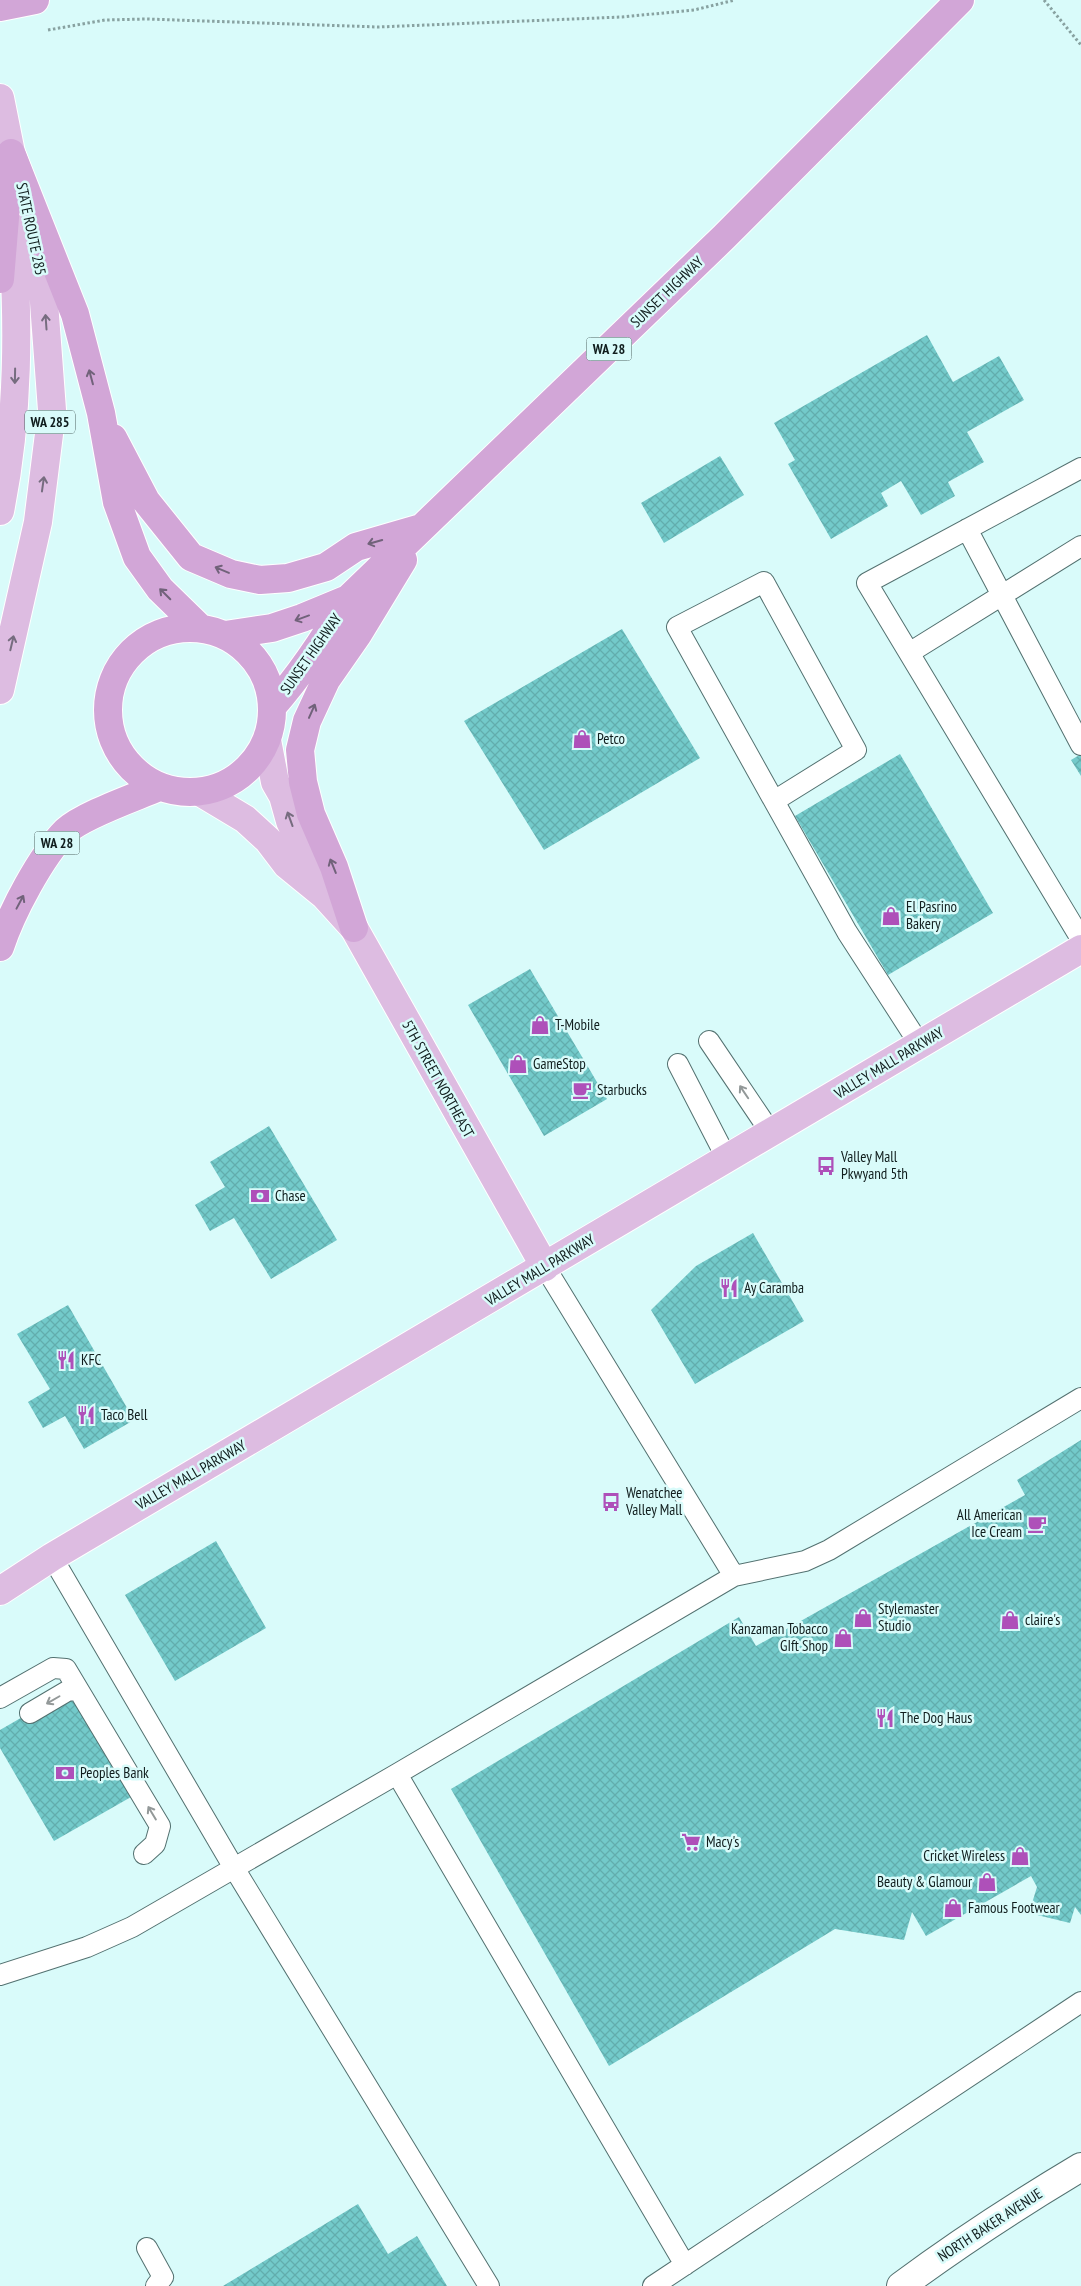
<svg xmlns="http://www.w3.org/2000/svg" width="1081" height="2286" viewBox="0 0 1081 2286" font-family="'PT Sans Narrow',sans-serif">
<defs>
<pattern id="building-cross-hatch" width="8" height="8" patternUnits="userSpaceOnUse" patternTransform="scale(1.25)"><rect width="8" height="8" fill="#73caca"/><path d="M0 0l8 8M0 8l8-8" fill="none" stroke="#62adad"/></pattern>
</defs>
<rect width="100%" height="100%" fill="#d9fbfa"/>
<path fill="url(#building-cross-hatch)" d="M 927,335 L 953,382 L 999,356 L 1024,400 L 967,432 L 984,462 L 948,482 L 955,496 L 921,515 L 901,481 L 881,493 L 888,506 L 831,539 L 788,464 L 795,460 L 774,423 Z
M 720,456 L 744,495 L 664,543 L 641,503 Z
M 622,629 L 700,758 L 544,850 L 464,721 Z
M 900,754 L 993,913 L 888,975 L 795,816 Z
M 1081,754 L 1081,776 L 1071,760 Z
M 530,969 L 607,1099 L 544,1136 L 468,1005 Z
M 269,1126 L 337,1240 L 271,1279 L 234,1218 L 210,1231 L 195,1205 L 225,1187 L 210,1162 Z
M 753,1233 L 804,1321 L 695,1384 L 651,1310 L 696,1266 Z
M 68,1305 L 134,1420 L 84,1449 L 65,1416 L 43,1428 L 28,1402 L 50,1389 L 17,1334 Z
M 1081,1440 L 1081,1915 L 1075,1907 L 1070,1923 L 1029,1913 L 1037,1887 L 1031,1876 L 926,1936 L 912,1912 L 904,1940 L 835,1929 L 609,2066 L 451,1789 L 739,1617 L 756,1646 L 1025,1495 L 1017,1480 Z
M 216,1541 L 266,1628 L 175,1681 L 125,1595 Z
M 69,1690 L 131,1797 L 54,1841 L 0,1748 L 0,1730 Z
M 358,2204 L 388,2254 L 417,2236 L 447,2286 L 223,2286 Z"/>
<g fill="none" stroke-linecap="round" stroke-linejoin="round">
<g stroke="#537170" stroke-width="22">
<path id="service" d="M 1081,468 L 867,583 L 1081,939
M 967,529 L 1081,745
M 909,653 L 1081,546
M 774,801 L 856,750 L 764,582 L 677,627 L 847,932 L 920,1045
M 709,1041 L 771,1133
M 678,1064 L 727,1159
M 545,1267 L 734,1576
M 52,1557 L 234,1868 L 489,2286
M 0,1698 L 53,1668 L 66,1669 L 160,1826 L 155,1844 L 144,1854
M 30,1713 L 69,1690 L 78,1691
M 397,1774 L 685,2265
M 0,1975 L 87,1947 L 132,1927 L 397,1774 L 734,1576 L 805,1561 L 829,1550 L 1081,1398
M 147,2248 L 163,2277 L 156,2286
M 653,2286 L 1081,2002"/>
</g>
<g stroke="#537170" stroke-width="30">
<path id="tertiary" d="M 901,2286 C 959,2243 1019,2204 1081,2167"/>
</g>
<g stroke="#fff" stroke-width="30">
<path id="primary" d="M 0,98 L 11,153 L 20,177
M 0,511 C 19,417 19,322 12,227
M 0,690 L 38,522 L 52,410 L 41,262 L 34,230
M 267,740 L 275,782 L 283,796 L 290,821 L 322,890
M 200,792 L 245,819 L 268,840 L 287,865 L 325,896 L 354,928 L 545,1267
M 0,1591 L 52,1557 L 1081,949"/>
</g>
<g stroke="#fff" stroke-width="30">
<path id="trunk" d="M 0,7 L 35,0
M 11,153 L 75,314 L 101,413 L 117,502 L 137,557 L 160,589 L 200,628
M 0,279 L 10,157
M 113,438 L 146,501 L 191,557 L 231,574 L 260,580 L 288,578 L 326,567 L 356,547 L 418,529
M108 710a82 82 0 1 1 164 0a82 82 0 1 1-164 0Z
M 225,635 L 272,628 L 302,618 L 348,599
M 272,707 C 302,673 325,638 348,599 L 724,237 L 960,0
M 354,928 L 334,867 L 311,814 L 303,782 L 300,750 L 307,721 L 326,680 L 358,634 L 403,560
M 0,947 C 11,913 41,856 66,831 C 83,815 136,797 159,787"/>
</g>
<path stroke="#88a2a1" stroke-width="3" stroke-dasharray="2.5 2.5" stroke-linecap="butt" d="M 1044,0 L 1081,45
M 48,30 L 105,20 L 147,19 L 378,27 L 622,17 L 694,10 L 735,0"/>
<use href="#service" stroke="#fff" stroke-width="20"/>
<use href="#tertiary" stroke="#fff" stroke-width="28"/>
<use href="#primary" stroke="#ddbce1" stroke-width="28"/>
<use href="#trunk" stroke="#d2a6d7" stroke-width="28"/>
</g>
<defs><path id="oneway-shaft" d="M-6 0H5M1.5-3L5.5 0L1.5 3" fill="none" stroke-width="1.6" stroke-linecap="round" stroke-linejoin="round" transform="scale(1.25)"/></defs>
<g stroke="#766c7f">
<use href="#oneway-shaft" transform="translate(46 322) rotate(-94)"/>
<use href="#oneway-shaft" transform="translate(15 376) rotate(91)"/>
<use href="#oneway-shaft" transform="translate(43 484) rotate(-82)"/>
<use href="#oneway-shaft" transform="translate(12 643) rotate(-77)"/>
<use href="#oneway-shaft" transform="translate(290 819) rotate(-110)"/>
</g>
<g stroke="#71627a">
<use href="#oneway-shaft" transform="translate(91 377) rotate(-105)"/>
<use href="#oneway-shaft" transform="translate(375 542) rotate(164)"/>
<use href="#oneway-shaft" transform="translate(222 570) rotate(-157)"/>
<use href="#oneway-shaft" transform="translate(165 594) rotate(-135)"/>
<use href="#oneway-shaft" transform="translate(302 618) rotate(160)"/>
<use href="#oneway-shaft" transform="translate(312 711) rotate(-66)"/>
<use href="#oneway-shaft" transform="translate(333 866) rotate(-112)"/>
<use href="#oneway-shaft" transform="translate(20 902) rotate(-62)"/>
</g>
<g stroke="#939999">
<use href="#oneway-shaft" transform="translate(744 1092) rotate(-124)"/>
<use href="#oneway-shaft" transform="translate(53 1700) rotate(150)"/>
<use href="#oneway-shaft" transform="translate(152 1813) rotate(-121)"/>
</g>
<defs>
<g id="shop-bare" transform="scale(1.5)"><path d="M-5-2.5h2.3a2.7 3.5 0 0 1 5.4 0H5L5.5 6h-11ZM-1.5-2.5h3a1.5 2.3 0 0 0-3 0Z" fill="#ae50b9" stroke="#d9fbfa" stroke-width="2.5" paint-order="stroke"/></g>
<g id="cafe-bare" transform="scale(1.5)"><path d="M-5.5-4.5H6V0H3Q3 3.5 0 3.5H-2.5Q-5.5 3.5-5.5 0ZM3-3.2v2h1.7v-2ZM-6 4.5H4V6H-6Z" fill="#ae50b9" stroke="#d9fbfa" stroke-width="2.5" paint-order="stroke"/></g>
<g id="bus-bare" transform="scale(1.5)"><path d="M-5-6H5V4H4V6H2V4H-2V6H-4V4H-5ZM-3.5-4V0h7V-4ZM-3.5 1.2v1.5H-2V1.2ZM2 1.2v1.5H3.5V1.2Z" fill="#ae50b9" stroke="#d9fbfa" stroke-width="2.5" paint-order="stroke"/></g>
<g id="bank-bare" transform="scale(1.5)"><path d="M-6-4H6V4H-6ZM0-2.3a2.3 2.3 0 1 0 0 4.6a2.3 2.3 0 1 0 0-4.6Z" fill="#ae50b9" stroke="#d9fbfa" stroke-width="2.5" paint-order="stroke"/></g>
<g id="restaurant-bare" transform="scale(1.5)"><path d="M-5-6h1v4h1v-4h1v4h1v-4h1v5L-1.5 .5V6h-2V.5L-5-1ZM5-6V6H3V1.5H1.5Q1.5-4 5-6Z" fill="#ae50b9" stroke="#d9fbfa" stroke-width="2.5" paint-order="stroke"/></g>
<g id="supermarket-bare" transform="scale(1.5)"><path d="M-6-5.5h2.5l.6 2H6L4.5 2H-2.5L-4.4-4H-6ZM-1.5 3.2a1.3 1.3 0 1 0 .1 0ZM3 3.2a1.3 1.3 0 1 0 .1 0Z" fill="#ae50b9" stroke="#d9fbfa" stroke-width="2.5" paint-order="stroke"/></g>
</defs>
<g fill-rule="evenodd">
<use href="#shop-bare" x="582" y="739"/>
<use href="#shop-bare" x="891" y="916"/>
<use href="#shop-bare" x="540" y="1025"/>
<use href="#shop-bare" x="518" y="1064"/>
<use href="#cafe-bare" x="582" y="1090"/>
<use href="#bus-bare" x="826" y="1166"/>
<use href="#bank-bare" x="260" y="1196"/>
<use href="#restaurant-bare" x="729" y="1288"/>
<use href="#restaurant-bare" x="66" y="1360"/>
<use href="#restaurant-bare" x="86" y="1415"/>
<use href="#bus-bare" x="611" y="1502"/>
<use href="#cafe-bare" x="1037" y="1524"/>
<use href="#shop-bare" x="863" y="1618"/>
<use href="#shop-bare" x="1010" y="1620"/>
<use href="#shop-bare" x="843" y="1638"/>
<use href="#restaurant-bare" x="885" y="1718"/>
<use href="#bank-bare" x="65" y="1773"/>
<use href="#supermarket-bare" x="691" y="1842"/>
<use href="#shop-bare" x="1020" y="1856"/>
<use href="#shop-bare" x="987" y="1882"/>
<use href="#shop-bare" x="953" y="1908"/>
</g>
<g text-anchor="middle" stroke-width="5" stroke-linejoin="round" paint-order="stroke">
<g fill="#d9fbfa" stroke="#4c605f" stroke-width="1">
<rect x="586.5" y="337.5" width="45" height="23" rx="4"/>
<rect x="25" y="410.5" width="50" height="23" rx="4"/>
<rect x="34.5" y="831.5" width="45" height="23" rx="4"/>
</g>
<g font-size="14" font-weight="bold" fill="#101d1d">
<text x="609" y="354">WA 28</text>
<text x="50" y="427">WA 285</text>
<text x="57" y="848">WA 28</text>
</g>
<g font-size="15" fill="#101d1d" stroke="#d9fbfa">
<text transform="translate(31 229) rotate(78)" y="5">STATE ROUTE 285</text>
<text transform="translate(667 292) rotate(-44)" y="5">SUNSET HIGHWAY</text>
<text transform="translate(311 654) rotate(-55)" y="5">SUNSET HIGHWAY</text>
<text transform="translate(889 1063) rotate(-31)" y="5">VALLEY MALL PARKWAY</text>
<text transform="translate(438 1079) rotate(61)" y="5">5TH STREET NORTHEAST</text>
<text transform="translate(540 1270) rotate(-31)" y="5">VALLEY MALL PARKWAY</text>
<text transform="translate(191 1475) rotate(-30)" y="5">VALLEY MALL PARKWAY</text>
<text transform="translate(990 2225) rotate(-33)" y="5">NORTH BAKER AVENUE</text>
</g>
<g font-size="15" fill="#101d1d" stroke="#d9fbfa" text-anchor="start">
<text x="597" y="744">Petco</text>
<text x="906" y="912">El Pasrino<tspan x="906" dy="17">Bakery</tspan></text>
<text x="555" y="1030">T-Mobile</text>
<text x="533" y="1069">GameStop</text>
<text x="597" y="1095">Starbucks</text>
<text x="841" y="1162">Valley Mall<tspan x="841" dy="17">Pkwyand 5th</tspan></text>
<text x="275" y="1201">Chase</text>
<text x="744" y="1293">Ay Caramba</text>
<text x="81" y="1365">KFC</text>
<text x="101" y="1420">Taco Bell</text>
<text x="626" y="1498">Wenatchee<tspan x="626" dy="17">Valley Mall</tspan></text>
<text x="1022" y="1520" text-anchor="end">All American<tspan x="1022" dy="17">Ice Cream</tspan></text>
<text x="878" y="1614">Stylemaster<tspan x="878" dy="17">Studio</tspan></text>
<text x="1025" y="1625">claire's</text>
<text x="828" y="1634" text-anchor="end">Kanzaman Tobacco<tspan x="828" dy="17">GIft Shop</tspan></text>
<text x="900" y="1723">The Dog Haus</text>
<text x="80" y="1778">Peoples Bank</text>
<text x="706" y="1847">Macy's</text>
<text x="1005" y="1861" text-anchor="end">Cricket Wireless</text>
<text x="972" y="1887" text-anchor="end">Beauty &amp; Glamour</text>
<text x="968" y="1913">Famous Footwear</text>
</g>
</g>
</svg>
